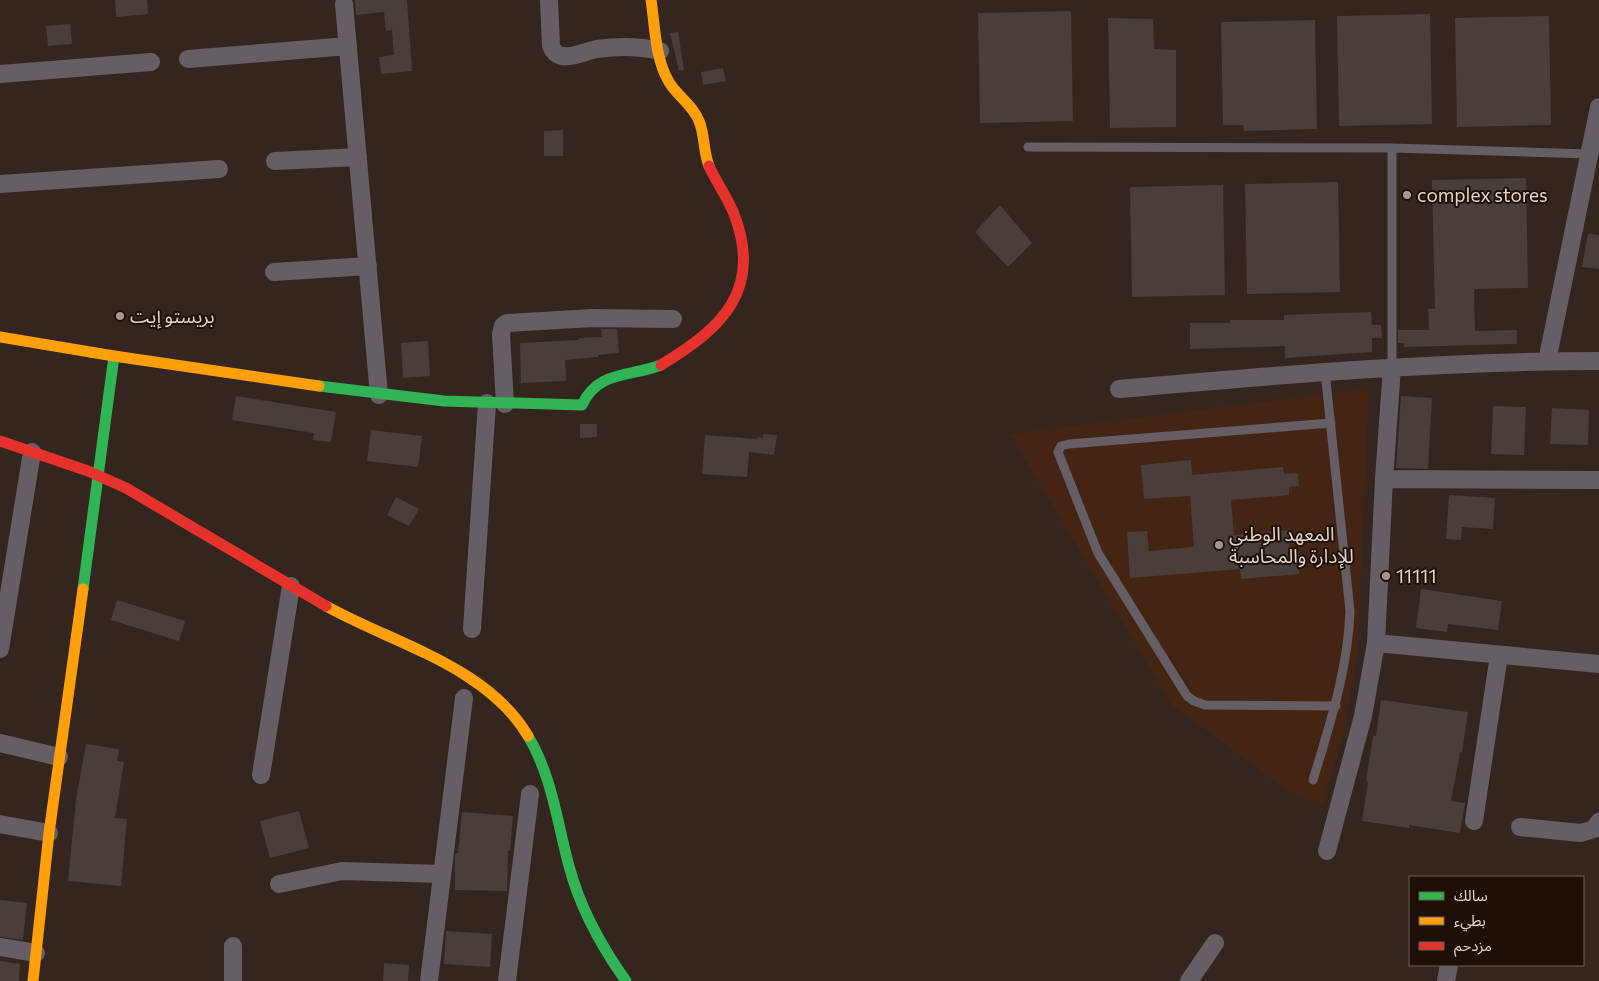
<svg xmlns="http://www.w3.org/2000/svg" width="1599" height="981" viewBox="0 0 1599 981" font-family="Commissioner,'Noto Sans Arabic',sans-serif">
<rect width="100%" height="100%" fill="#34261e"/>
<path fill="#442514" d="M 1369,388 L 1357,657 L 1342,742 L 1322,805 L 1291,793 L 1172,705 L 1010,434 Z"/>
<path fill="#4a3e3a" d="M 115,0 L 147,0 L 148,14 L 116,17 Z
M 355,0 L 407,0 L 412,71 L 381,74 L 379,57 L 394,55 L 392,30 L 386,31 L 384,12 L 356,15 Z
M 1071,11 L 1073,121 L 980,123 L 978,13 Z
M 1430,14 L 1432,124 L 1339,126 L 1337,16 Z
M 1549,16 L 1551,125 L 1457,127 L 1455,18 Z
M 1108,18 L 1153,19 L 1154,49 L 1176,50 L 1176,127 L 1110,128 Z
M 1315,20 L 1317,129 L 1244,131 L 1243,125 L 1223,125 L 1221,22 Z
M 70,24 L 72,44 L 48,46 L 46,26 Z
M 678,32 L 684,70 L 679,71 L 670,33 Z
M 723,68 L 726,81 L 703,85 L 701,72 Z
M 563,130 L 563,156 L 544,156 L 544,131 Z
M 1526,178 L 1528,288 L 1474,289 L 1475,331 L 1517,330 L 1517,344 L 1404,347 L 1404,343 L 1398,343 L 1398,330 L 1429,330 L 1428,309 L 1435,309 L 1432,180 Z
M 1338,182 L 1340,292 L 1247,294 L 1245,184 Z
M 1223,185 L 1225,295 L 1132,297 L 1130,187 Z
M 1000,205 L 1032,243 L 1008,267 L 975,232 Z
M 1588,234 L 1599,235 L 1599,269 L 1582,267 Z
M 1371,312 L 1372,325 L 1381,325 L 1382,338 L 1372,338 L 1372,352 L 1285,358 L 1285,346 L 1190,349 L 1190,323 L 1230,323 L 1230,320 L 1284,320 L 1284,315 Z
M 601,329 L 617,329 L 619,353 L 598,355 L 598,357 L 565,360 L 566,381 L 521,383 L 520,343 L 579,340 L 579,338 L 602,337 Z
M 428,341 L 430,376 L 403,378 L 401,343 Z
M 236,396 L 336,412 L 331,442 L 313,440 L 314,433 L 232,420 Z
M 1401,396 L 1432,398 L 1428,469 L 1396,468 Z
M 1493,406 L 1526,407 L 1524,455 L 1491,454 Z
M 1552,408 L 1589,410 L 1588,445 L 1550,444 Z
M 580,424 L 597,424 L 597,437 L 580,438 Z
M 371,430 L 422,436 L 418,467 L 367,461 Z
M 763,434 L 777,435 L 774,455 L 749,452 L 747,477 L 702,474 L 705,435 L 757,439 L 757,437 L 763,438 Z
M 1191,460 L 1192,475 L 1283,467 L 1284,474 L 1298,473 L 1299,486 L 1289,487 L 1289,495 L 1231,500 L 1234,535 L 1289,530 L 1290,553 L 1298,552 L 1299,574 L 1241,579 L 1240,569 L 1130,578 L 1127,532 L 1147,531 L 1149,551 L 1194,547 L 1190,496 L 1144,499 L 1141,465 Z
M 1449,495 L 1495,498 L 1493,529 L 1462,527 L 1461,540 L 1446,539 Z
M 396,497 L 419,509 L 409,526 L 387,515 Z
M 1421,589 L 1502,601 L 1498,630 L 1448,624 L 1447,632 L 1416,628 Z
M 117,600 L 185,621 L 179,641 L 111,620 Z
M 1381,700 L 1468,712 L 1462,753 L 1460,752 L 1451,801 L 1465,803 L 1460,833 L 1409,825 L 1409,828 L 1362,821 L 1368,782 L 1366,781 L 1373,736 L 1376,736 Z
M 86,744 L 119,749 L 117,761 L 124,762 L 115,818 L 127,819 L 121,886 L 68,881 L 76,800 Z
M 299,811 L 309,848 L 270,858 L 260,821 Z
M 462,812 L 513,816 L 510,851 L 508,851 L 507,891 L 455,890 L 455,855 L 456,853 L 458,853 Z
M 0,900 L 27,903 L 23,940 L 0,937 Z
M 446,931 L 492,934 L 490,967 L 444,964 Z
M 0,961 L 20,964 L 19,981 L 0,981 Z
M 384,963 L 409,965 L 408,981 L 383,981 Z"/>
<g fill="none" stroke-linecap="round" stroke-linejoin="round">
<path stroke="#655e65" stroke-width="9" d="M 1028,147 L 1392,148 L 1590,154
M 1392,148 L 1392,367
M 1331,423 L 1069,444 L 1061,446 L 1058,452 L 1098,553 L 1187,696 L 1194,701 L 1205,705 L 1336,706
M 1313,780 C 1330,724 1348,669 1350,611 L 1325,371"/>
<path stroke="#655e65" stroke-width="18" d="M 549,0 L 551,46 C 553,51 556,55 562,56 C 573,58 586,51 597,49 C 618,46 639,46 660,51
M 344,4 L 379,395
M 188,59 L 348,46
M 0,74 L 151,62
M 275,161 L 358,157
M 0,184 L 219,169
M 274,272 L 368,266
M 1547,361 L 1599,107
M 1119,389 C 1279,375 1439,361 1599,361
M 505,404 L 501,334 L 503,326 L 507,323 L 592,318 L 673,319
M 1384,479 L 1599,480
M 472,629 L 487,403
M 1376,643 L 1599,664
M 0,649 L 32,452
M 0,743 L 59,757
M 261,775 L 291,586
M 1474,821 L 1499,655
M 0,824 L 49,833
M 1520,827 L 1581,833 L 1594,829 L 1599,822
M 1327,851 L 1363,716 L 1376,643 L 1384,479 L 1392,367
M 279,884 L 342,871 L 441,874
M 233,946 L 233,981
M 0,947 L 36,953
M 429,981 L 464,698
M 507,981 L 530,794
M 1189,981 L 1215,943
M 1446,981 L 1449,965"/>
<path stroke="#30b455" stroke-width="11" d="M 319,386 L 444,401 L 582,405 C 598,370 630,377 661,365
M 83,589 L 114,356
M 528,736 C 552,776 557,822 569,866 C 580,908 601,946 626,981"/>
<path stroke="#ff9f0a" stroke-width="11" d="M 651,0 C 655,26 655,59 669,82 C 677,96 693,105 699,121 C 705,135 703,151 709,166
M 0,337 L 114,356 L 319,386
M 326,606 C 392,643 487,666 528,736
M 33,981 L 49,833 L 83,589"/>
<path stroke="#e5322d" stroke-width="11" d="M 661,365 C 723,328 763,289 734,214 C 727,196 716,182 709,166
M 0,441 L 88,471 L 126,488 L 326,606"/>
</g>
<g fill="#a7968d" stroke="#1c1009" stroke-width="2">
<circle cx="1407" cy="195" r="5"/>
<circle cx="120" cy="316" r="5"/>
<circle cx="1219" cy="545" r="5"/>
<circle cx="1386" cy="576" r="5"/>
</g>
<g text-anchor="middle" stroke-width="4" stroke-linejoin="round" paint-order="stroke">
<g font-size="19" fill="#e5d3c9" stroke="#1c1009" text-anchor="start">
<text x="1417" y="202">complex stores</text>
<text x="130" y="323">بريستو إيت</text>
<text x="1229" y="541">المعهد الوطني<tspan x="1229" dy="22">للإدارة والمحاسبة</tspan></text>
<text x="1396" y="583">11111</text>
</g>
</g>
<rect x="1409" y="876" width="175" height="90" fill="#1c1009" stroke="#6c5e56"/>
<rect x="1419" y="892" width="25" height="8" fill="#30b455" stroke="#6c5e56"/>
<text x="1454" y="901" font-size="15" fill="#e5d3c9">سالك</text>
<rect x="1419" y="917" width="25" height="8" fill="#ff9f0a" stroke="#6c5e56"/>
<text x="1454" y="926" font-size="15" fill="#e5d3c9">بطيء</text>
<rect x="1419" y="942" width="25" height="8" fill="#e5322d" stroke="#6c5e56"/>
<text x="1454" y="951" font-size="15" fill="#e5d3c9">مزدحم</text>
</svg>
